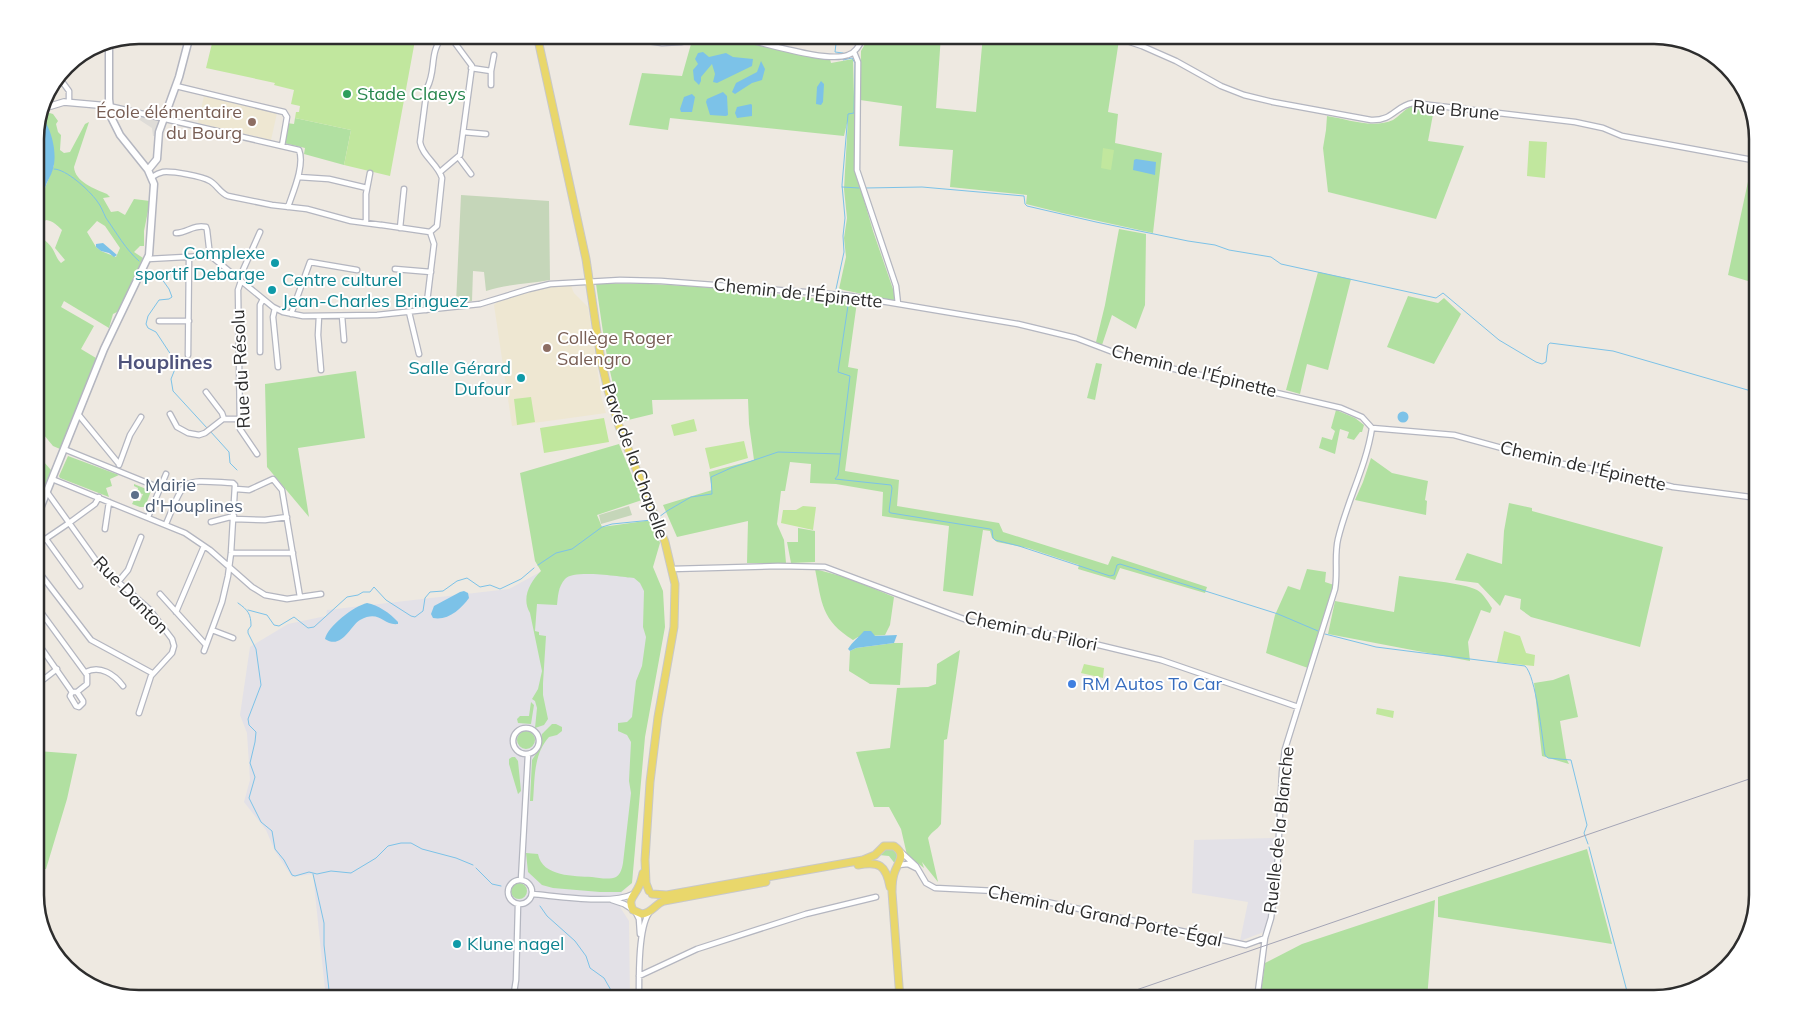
<svg xmlns="http://www.w3.org/2000/svg" width="1793" height="1034" viewBox="0 0 1793 1034" font-family="Mulish,sans-serif">
<rect width="100%" height="100%" fill="#eee9e1"/>
<path fill="#e3e1e7" d="M 653,567 L 643,741 L 632,883 L 622,892 L 620,907 L 629,921 L 630,999 L 326,999 L 313,874 L 292,877 L 275,851 L 266,830 L 244,802 L 250,780 L 247,733 L 240,715 L 250,647 L 288,624 L 326,616 L 327,610 L 509,589 L 542,571 Z
M 1276,838 L 1272,901 L 1264,932 L 1240,941 L 1248,902 L 1192,893 L 1194,840 Z"/>
<path fill="#eee7d2" d="M 204,96 L 277,113 L 271,140 L 198,123 Z
M 559,285 L 571,286 L 574,293 L 588,307 L 602,400 L 606,413 L 512,426 L 494,305 L 498,301 L 536,289 Z"/>
<path fill="#b1e0a1" fill-rule="evenodd" d="M 870,35 L 941,35 L 936,108 L 976,112 L 983,35 L 1103,36 L 1119,40 L 1108,112 L 1118,114 L 1115,143 L 1162,153 L 1153,233 L 1062,213 L 1026,204 L 1027,195 L 950,187 L 953,150 L 899,146 L 902,106 L 860,100 L 861,51 Z
M 719,38 L 830,59 L 831,63 L 853,59 L 856,172 L 873,231 L 895,295 L 895,301 L 839,289 L 846,257 L 844,238 L 847,218 L 844,189 L 848,119 L 844,136 L 670,118 L 668,130 L 629,125 L 642,73 L 682,76 L 691,44 Z
M 1412,106 L 1434,109 L 1428,141 L 1464,146 L 1436,219 L 1328,192 L 1323,148 L 1326,130 L 1327,116 C 1347,119 1373,129 1393,120 C 1400,116 1404,109 1412,106 Z
M 43,111 L 53,114 L 58,121 L 56,124 L 58,132 L 61,135 L 60,150 L 64,153 L 70,152 L 85,124 L 89,122 L 74,167 C 75,182 95,189 107,194 L 110,197 L 103,198 L 111,212 L 118,211 L 125,215 L 134,199 L 150,201 L 144,231 L 144,246 L 140,246 L 134,252 L 143,258 L 121,305 L 117,312 L 113,314 L 109,328 L 64,301 L 61,307 L 94,326 L 81,349 L 96,358 L 60,449 L 53,446 L 39,429 L 35,432 L 35,204 L 44,194 L 45,188 L 54,165 L 54,151 L 46,123 L 41,125 L 38,120 L 40,112 ZM 46,220 C 53,221 57,225 62,230 L 55,248 L 65,260 L 61,263 C 56,258 56,254 52,248 C 48,241 38,237 36,229 ZM 97,221 L 105,226 L 120,248 L 116,257 L 101,251 L 96,247 L 87,232 Z
M 295,118 L 351,130 L 344,165 L 304,154 L 305,148 L 284,143 L 287,123 L 294,124 Z
M 1752,163 L 1758,164 L 1758,284 L 1728,275 Z
M 1119,229 L 1146,234 L 1145,305 L 1136,329 L 1112,315 L 1102,345 L 1096,342 L 1105,305 Z
M 1318,272 L 1351,279 L 1328,370 L 1307,364 L 1300,394 L 1286,390 Z
M 596,284 C 684,281 770,295 857,302 L 848,367 L 858,369 L 845,471 L 899,480 L 897,506 L 999,523 L 1003,532 L 1108,565 L 1112,556 L 1207,587 L 1205,593 L 1120,568 L 1115,580 L 1078,569 L 1079,565 L 1028,548 L 997,542 L 992,538 L 990,531 L 983,530 L 973,596 L 943,591 L 949,526 L 882,516 L 883,492 L 836,484 L 810,483 L 811,464 L 790,462 L 785,491 L 781,491 L 777,524 L 784,540 L 786,563 L 747,563 L 748,521 L 677,537 L 663,505 L 712,490 L 709,472 L 754,460 L 749,424 L 748,399 L 652,400 L 653,414 L 624,421 C 608,377 603,331 596,284 Z
M 1408,296 L 1438,303 L 1444,298 L 1461,314 L 1434,364 L 1387,347 Z
M 1096,363 L 1102,364 L 1095,400 L 1087,398 Z
M 356,371 L 365,438 L 298,448 L 309,517 L 267,467 L 265,384 Z
M 1336,410 L 1355,418 L 1364,425 L 1362,432 L 1360,432 L 1354,440 L 1347,438 L 1349,432 L 1340,429 L 1335,454 L 1319,448 L 1322,437 L 1332,440 L 1335,431 L 1331,428 Z
M 619,444 L 642,500 L 597,515 L 602,527 L 652,520 L 660,543 L 653,567 L 663,591 L 665,627 L 645,737 L 632,883 L 621,892 L 600,892 L 553,888 L 542,885 L 528,872 L 526,853 L 538,854 C 542,877 575,876 592,877 C 599,878 610,880 616,877 C 621,874 622,868 623,863 L 631,793 L 629,781 L 631,742 L 627,735 L 618,731 L 618,723 L 627,722 L 632,717 L 636,681 L 642,666 L 646,637 L 643,627 L 644,591 L 640,583 L 634,578 C 620,577 574,569 565,579 C 558,587 558,596 557,605 L 537,604 L 535,631 L 539,632 L 539,635 L 546,636 L 543,683 L 543,695 L 548,719 L 544,725 L 535,728 L 537,708 L 535,701 L 532,699 L 538,689 L 542,671 L 530,613 C 521,598 530,582 541,571 L 535,561 L 520,473 Z
M 35,452 L 51,470 L 35,511 Z
M 68,456 L 119,475 L 110,479 L 112,486 L 106,488 L 109,497 L 60,478 L 59,476 Z
M 1371,458 L 1392,473 L 1428,481 L 1425,500 L 1427,501 L 1426,515 L 1355,500 L 1363,482 Z
M 134,484 L 151,491 L 145,507 L 140,507 L 132,504 L 135,498 L 138,501 L 140,501 L 143,494 L 137,493 L 138,488 L 134,486 Z
M 1509,503 L 1532,508 L 1532,511 L 1663,547 L 1640,647 L 1531,617 L 1520,609 L 1521,599 L 1505,595 L 1500,606 L 1478,583 L 1455,580 L 1467,553 L 1502,564 L 1504,531 Z
M 798,528 L 815,531 L 815,562 L 791,563 L 787,542 L 798,542 Z
M 815,569 L 848,578 L 894,597 L 890,625 L 885,635 L 858,637 L 853,640 C 821,620 822,603 815,569 Z
M 1307,569 L 1326,572 L 1325,582 L 1334,585 L 1308,668 L 1266,653 L 1275,615 L 1288,586 L 1300,590 Z
M 1399,576 C 1417,579 1464,583 1477,590 C 1483,593 1488,602 1492,608 L 1490,613 L 1481,610 L 1468,642 L 1470,661 L 1328,634 L 1335,601 L 1394,612 Z
M 894,643 L 903,643 L 900,685 L 870,684 L 849,671 L 850,651 L 856,648 Z
M 960,650 L 947,739 L 944,740 L 941,824 C 937,830 931,832 928,838 L 938,882 L 922,862 L 924,868 L 907,855 L 901,829 L 889,807 L 874,807 L 856,752 L 890,748 L 897,688 L 928,687 L 936,684 L 937,664 Z
M 1569,674 L 1578,717 L 1560,721 L 1566,758 L 1569,764 L 1542,756 L 1534,683 L 1553,680 Z
M 531,702 L 534,705 L 531,724 L 518,723 L 517,719 L 520,716 L 529,716 Z
M 552,724 L 556,724 L 562,727 L 562,731 L 557,735 L 549,737 C 533,755 535,779 533,801 L 530,801 L 532,760 L 541,746 L 542,734 Z
M517 740a9 9 0 1 1 18 0a9 9 0 1 1-18 0Z
M 38,751 L 77,754 L 67,799 L 46,869 L 35,869 L 39,806 Z
M 512,757 L 515,757 L 518,761 L 521,791 L 518,794 L 509,764 L 509,759 Z
M 887,848 L 895,849 L 898,855 L 896,865 L 889,856 L 879,855 Z
M 1587,849 L 1612,944 L 1438,917 L 1438,897 Z
M511 891a8 8 0 1 1 16 0a8 8 0 1 1-16 0Z
M 1435,900 L 1427,999 L 1372,999 L 1370,995 L 1332,994 L 1331,999 L 1260,999 L 1265,963 L 1302,944 Z"/>
<path fill="#c5d6b9" d="M 461,195 L 549,201 L 550,280 C 528,284 507,284 486,291 L 484,272 L 473,271 L 472,301 L 456,303 Z
M 629,506 L 632,515 L 601,524 L 599,515 Z"/>
<path fill="#c1e79e" d="M 214,35 L 275,35 L 297,39 L 298,35 L 416,35 L 390,176 L 344,165 L 351,130 L 295,118 L 296,112 L 299,112 L 300,106 L 291,104 L 294,90 L 274,85 L 275,83 L 206,68 Z
M 1529,141 L 1547,142 L 1545,178 L 1527,176 Z
M 1103,148 L 1114,150 L 1111,170 L 1101,168 Z
M 531,397 L 535,422 L 517,425 L 514,399 Z
M 604,418 L 609,442 L 544,453 L 540,428 Z
M 694,419 L 697,431 L 674,436 L 671,425 Z
M 744,441 L 748,458 L 710,469 L 705,448 Z
M 803,506 L 816,507 L 813,530 L 781,523 L 783,510 L 796,510 Z
M 1504,631 L 1520,636 L 1526,653 L 1535,655 L 1534,666 L 1497,662 Z
M 1084,664 L 1104,668 L 1103,678 L 1081,673 Z
M 1377,708 L 1394,711 L 1393,718 L 1376,714 Z"/>
<path fill="#dedcd8" d="M 136,113 L 161,120 L 155,136 L 153,136 L 152,128 L 132,115 Z"/>
<path fill="#7cc2e8" d="M 703,52 L 709,57 L 726,53 L 733,57 L 753,59 L 752,66 L 717,83 L 713,82 L 715,74 L 712,64 L 701,77 L 701,81 L 699,85 L 694,80 L 693,70 L 698,64 L 695,59 L 698,53 Z
M 761,61 L 765,69 L 762,80 L 752,83 L 735,94 L 732,92 L 736,83 L 757,72 Z
M 821,81 L 824,84 L 823,102 L 821,105 L 816,104 L 817,87 Z
M 723,92 L 727,96 L 728,115 L 726,116 L 710,115 L 706,102 L 707,99 Z
M 692,94 L 695,97 L 692,112 L 681,112 L 680,109 L 684,97 Z
M 751,104 L 752,105 L 752,116 L 737,118 L 735,113 L 737,107 Z
M 46,123 C 53,136 57,155 53,169 C 51,176 47,181 45,188 C 43,195 41,199 35,204 L 35,190 L 42,153 L 38,126 Z
M 1136,159 L 1156,162 L 1155,175 L 1133,170 L 1134,160 Z
M 103,243 L 117,255 L 114,257 L 109,253 L 101,251 L 96,247 L 96,244 Z
M1397.5 417a5.5 5.5 0 1 1 11 0a5.5 5.5 0 1 1-11 0Z
M 464,591 L 468,593 L 469,598 C 461,609 448,621 433,618 L 431,614 L 434,606 L 460,592 Z
M 367,603 C 378,605 390,613 398,622 L 398,624 C 383,626 380,609 360,620 C 350,626 342,650 325,639 C 328,626 354,606 367,603 Z
M 864,631 L 871,631 L 875,636 L 897,635 L 894,643 L 856,648 L 850,651 L 848,649 C 853,641 858,638 864,631 Z"/>
<g fill="none" stroke-linecap="round" stroke-linejoin="round">
<path stroke="#7cc2e8" stroke-width="1" d="M 837,35 L 835,52 L 843,53
M 843,59 L 843,60 L 852,58 L 855,63 L 854,113 L 848,114 L 842,185 L 845,218 L 843,236 L 844,252 L 836,289 L 837,291 L 850,294
M 54,169 C 66,169 89,190 97,201 C 101,206 103,212 106,218 C 116,232 126,250 139,261
M 842,187 L 859,188
M 866,188 L 922,187 L 1024,196 L 1025,204 L 1027,206 L 1096,222 L 1188,241 L 1215,245 L 1229,250 L 1271,257 L 1281,264 L 1436,298 L 1443,293 L 1499,340 L 1536,362 L 1542,364 L 1546,362 L 1548,345 L 1550,343 L 1613,351 L 1758,393
M 159,275 L 169,289 L 172,297 L 169,299 L 159,300 L 148,316 L 146,324 L 148,328 L 156,332 L 177,364 L 171,379 L 173,391 L 207,428
M 849,299 L 838,372 L 850,376 L 838,475 L 835,479 L 891,485 L 892,488 L 889,512 L 891,513 L 990,529 L 992,530 L 993,538 L 995,540 L 1019,546 L 1110,576 L 1114,575 L 1117,565 L 1120,564 L 1278,614 L 1318,631
M 210,431 L 229,452 L 230,463 L 237,470
M 659,517 L 667,511 L 691,497 L 712,494 L 711,477 L 731,468 L 778,452 L 840,454
M 538,565 L 556,553 L 572,549 L 602,527 L 612,524 L 652,520
M 238,603 C 248,610 251,614 251,626 L 248,630 L 248,633 L 256,649 L 261,685 L 248,719 L 249,725 L 256,732 L 255,742 L 250,763 L 255,777 L 249,798 L 261,822 L 272,831 L 275,849 L 284,860 L 292,875 L 295,876 L 309,872 L 317,874 L 331,871 L 351,873 L 376,858 L 388,846 L 401,843 L 411,843 L 422,849 L 456,858 L 473,865
M 248,610 L 267,615 L 274,625 L 279,626 L 294,617 L 308,628 L 314,627 L 347,597 L 358,595 L 363,592 L 370,592 L 374,587 L 386,600 L 411,616 L 415,617 L 423,611 L 425,598 L 430,592 L 443,591 L 457,581 L 467,578 L 480,587 L 490,585 L 500,589 L 521,579 L 534,568
M 1325,634 L 1376,647 L 1525,666 C 1536,676 1542,737 1545,755 L 1548,758 L 1571,760 L 1587,825 L 1584,833 L 1588,844
M 1589,847 L 1629,999
M 476,868 L 492,884 L 501,886
M 313,874 L 324,923 L 324,945 L 330,999
M 540,906 L 547,916 L 575,941 L 586,956 L 590,968 L 604,978 L 612,992"/>
<g stroke="#b4b6c0" stroke-width="7">
<path id="minor" d="M 603,35 L 662,43 L 681,42 L 713,35
M 723,35 C 753,38 823,64 848,55 C 857,52 860,43 865,35
M 1109,35 L 1142,46 L 1176,61 L 1221,86 L 1244,95 L 1273,102 L 1371,120 C 1393,121 1395,106 1413,103 L 1575,122 L 1603,128 L 1622,136 L 1758,161
M 854,52 L 858,62 L 857,170 L 896,286 L 898,304
M 471,68 L 491,71
M 58,76 L 69,91 L 69,102
M 491,85 L 491,71 L 494,55
M 176,86 L 284,112 L 287,117 L 282,146
M 109,106 L 299,150 C 305,165 293,192 288,207
M 463,132 L 486,134
M 35,137 L 39,154 L 35,168
M 459,158 L 471,174
M 440,172 L 460,155 L 472,66 L 452,39 L 444,35
M 152,177 C 155,175 158,173 163,172 C 172,171 202,176 210,181 C 217,185 220,193 228,196 L 272,205 L 307,209 L 351,221 L 381,225
M 298,177 L 329,179 L 367,188
M 366,223 L 366,194 L 370,173
M 382,225 L 430,232
M 400,228 L 404,189
M 176,233 C 187,233 194,224 206,227 L 207,230 L 210,256
M 148,259 L 204,256 L 212,257 L 273,307 L 283,312 L 303,316 L 377,315 L 480,304 L 529,289 L 550,284 L 620,280 L 661,281 L 819,293 L 851,296 L 1018,324 L 1076,338 L 1126,357 L 1153,364 L 1341,408 L 1362,417 L 1372,428 L 1454,435 L 1557,463 L 1612,472 L 1673,487 L 1758,498
M 395,269 L 431,272
M 239,279 L 260,232
M 241,281 L 238,290 L 240,429 L 257,454
M 275,308 L 273,317 L 278,367
M 426,310 L 434,244 L 430,232 L 437,226 L 442,178 C 438,164 422,156 420,142 L 427,88 C 437,69 428,53 444,35
M 409,312 L 419,354
M 291,314 L 310,262 L 357,270
M 319,316 L 318,335 L 321,370
M 342,316 L 344,340
M 159,321 L 189,321
M 260,352 L 260,305 L 263,299
M 188,355 L 189,257
M 206,392 L 222,413 L 224,419
M 78,414 L 119,464
M 170,414 L 177,427 L 188,433 L 199,435 L 205,433 L 223,419 L 240,419
M 64,449 L 160,488
M 119,465 L 130,435 L 141,417
M 52,479 L 185,533 L 210,550 L 252,587 L 265,595 L 287,599 L 321,594
M 236,489 L 249,490 L 273,479 L 282,490 L 300,597
M 47,492 L 100,566 L 150,610 L 172,639 L 174,646 L 172,653 L 151,676 L 139,713
M 148,517 L 166,474
M 234,519 L 265,520 L 287,517
M 211,522 L 234,516
M 166,524 C 186,476 181,480 233,483 L 235,485 L 231,553 L 228,576 L 222,602 L 204,651
M 105,529 L 109,502
M 46,539 L 80,586
M 35,541 L 41,542 L 69,523 L 95,504 L 99,497
M 231,553 L 293,553
M 35,567 L 91,640 L 152,673
M 672,569 L 778,566 L 825,567 L 972,622 L 989,626 L 1053,634 L 1161,660 L 1298,707
M 118,582 L 128,570 L 141,537
M 160,594 L 206,645
M 35,604 L 87,675 L 87,684 L 77,692
M 176,612 L 204,546
M 212,630 L 233,638
M 35,639 L 72,692 L 77,692 L 83,701 L 83,703 L 79,707 L 76,706 L 70,696 L 72,692
M 86,672 C 100,665 114,674 123,686
M 35,686 L 57,669
M 35,712 L 41,720
M513 741a13 13 0 1 1 26 0a13 13 0 1 1-26 0Z
M 901,852 L 916,866 L 926,883 L 935,888 L 996,891 L 1246,945 L 1265,938
M 898,865 L 908,864 L 916,868
M508 892a12 12 0 1 1 24 0a12 12 0 1 1-24 0Z
M 521,880 L 528,754
M 532,894 C 557,896 612,905 633,894
M 612,900 L 624,904 L 632,909
M 636,913 L 639,919 L 640,934
M 639,976 L 697,949 L 806,914 L 876,897
M 513,999 L 516,980 L 518,904
M 639,999 C 639,978 638,929 649,913
M 1257,999 L 1265,938 L 1271,918 L 1277,874 L 1282,772 L 1285,749 L 1335,589 C 1338,572 1334,556 1338,539 C 1347,501 1366,467 1372,428"/>
</g>
<g stroke="#b4b6c0" stroke-width="8">
<path id="tertiary" d="M 41,109 L 64,102 L 109,106"/>
</g>
<g stroke="#b4b6c0" stroke-width="9">
<path id="secondary" d="M 148,170 L 157,159 L 159,132 L 179,77 L 190,35
M 35,521 L 104,349 L 149,255 L 154,184 L 148,170 L 120,135 L 111,117 L 109,99 L 109,41"/>
</g>
<g stroke="#c8c8c8" stroke-width="9">
<path id="primary" d="M 537,35 L 586,259 L 601,360 L 608,390 L 619,426 L 665,542 L 675,584 L 674,627 L 658,717 L 650,782 L 645,860 L 646,883 L 649,891
M 858,865 C 879,861 886,865 890,887
M 643,873 C 642,877 641,882 639,886 C 635,896 627,899 633,910 L 642,914 C 652,913 655,904 664,901 L 766,882
M 652,894 L 667,895 L 863,860 L 875,855 L 884,846 L 894,846 C 906,854 899,861 895,871 C 892,878 892,885 892,892 L 900,999"/>
</g>
<use href="#minor" stroke="#fff" stroke-width="4.5"/>
<use href="#tertiary" stroke="#fff" stroke-width="5.5"/>
<use href="#secondary" stroke="#fff" stroke-width="6"/>
<use href="#primary" stroke="#e9d76b" stroke-width="7"/>
<path stroke="#a4a5b6" stroke-width="1" d="M 1110,999 L 1758,776"/>
</g>
<circle fill="#2e9e5b" stroke="#fff" stroke-width="2" cx="347" cy="94" r="5"/>
<g fill="#8d6e63" stroke="#fff" stroke-width="2">
<circle cx="252" cy="122" r="5"/>
<circle cx="547" cy="348" r="5"/>
</g>
<g fill="#0f9aa8" stroke="#fff" stroke-width="2">
<circle cx="275" cy="263" r="5"/>
<circle cx="272" cy="290" r="5"/>
<circle cx="521" cy="378" r="5"/>
<circle cx="457" cy="944" r="5"/>
</g>
<circle fill="#5c6f8a" stroke="#fff" stroke-width="2" cx="135" cy="495" r="5"/>
<circle fill="#3f7fe0" stroke="#fff" stroke-width="2" cx="1072" cy="684" r="5"/>
<g text-anchor="middle" stroke-width="4" stroke-linejoin="round" paint-order="stroke">
<g font-size="18" fill="#27864d" stroke="#fff" text-anchor="start">
<text x="357" y="100">Stade Claeys</text>
</g>
<g font-size="18" fill="#2d2d2d" stroke="#fff">
<text transform="translate(1456 110) rotate(5)" y="6">Rue Brune</text>
<text transform="translate(798 293) rotate(6)" y="6">Chemin de l'Épinette</text>
<text transform="translate(241 369) rotate(-93)" y="6">Rue du Résolu</text>
<text transform="translate(1194 371) rotate(14)" y="6">Chemin de l'Épinette</text>
<text transform="translate(635 461) rotate(70)" y="6">Pavé de la Chapelle</text>
<text transform="translate(1583 466) rotate(13)" y="6">Chemin de l'Épinette</text>
<text transform="translate(131 595) rotate(46)" y="6">Rue Danton</text>
<text transform="translate(1031 631) rotate(12)" y="6">Chemin du Pilori</text>
<text transform="translate(1279 830) rotate(-84)" y="6">Ruelle de la Blanche</text>
<text transform="translate(1105 916) rotate(12)" y="6">Chemin du Grand Porte-Égal</text>
</g>
<g font-size="18" fill="#785e54" stroke="#fff" text-anchor="end">
<text x="242" y="118">École élémentaire<tspan x="242" dy="21">du Bourg</tspan></text>
<text x="557" y="344" text-anchor="start">Collège Roger<tspan x="557" dy="21">Salengro</tspan></text>
</g>
<g font-size="18" fill="#0d838f" stroke="#fff" text-anchor="end">
<text x="265" y="259">Complexe<tspan x="265" dy="21">sportif Debarge</tspan></text>
<text x="282" y="286" text-anchor="start">Centre culturel<tspan x="282" dy="21">Jean-Charles Bringuez</tspan></text>
<text x="511" y="374">Salle Gérard<tspan x="511" dy="21">Dufour</tspan></text>
<text x="467" y="950" text-anchor="start">Klune nagel</text>
</g>
<g font-size="18" fill="#4e5e75" stroke="#fff" text-anchor="start">
<text x="145" y="491">Mairie<tspan x="145" dy="21">d'Houplines</tspan></text>
</g>
<g font-size="18" fill="#366cbe" stroke="#fff" text-anchor="start">
<text x="1082" y="690">RM Autos To Car</text>
</g>
<g font-size="20" font-weight="bold" fill="#50547c" stroke="#fff">
<text x="165" y="369">Houplines</text>
</g>
</g>
<path d="M0 0H1793V1034H0ZM139 44H1654A95 95 0 0 1 1749 139V895A95 95 0 0 1 1654 990H139A95 95 0 0 1 44 895V139A95 95 0 0 1 139 44Z" fill="#fff" fill-rule="evenodd"/>
<path fill="none" stroke="#2d2d2d" stroke-width="2.5" d="M139 44H1654A95 95 0 0 1 1749 139V895A95 95 0 0 1 1654 990H139A95 95 0 0 1 44 895V139A95 95 0 0 1 139 44Z"/>
</svg>
